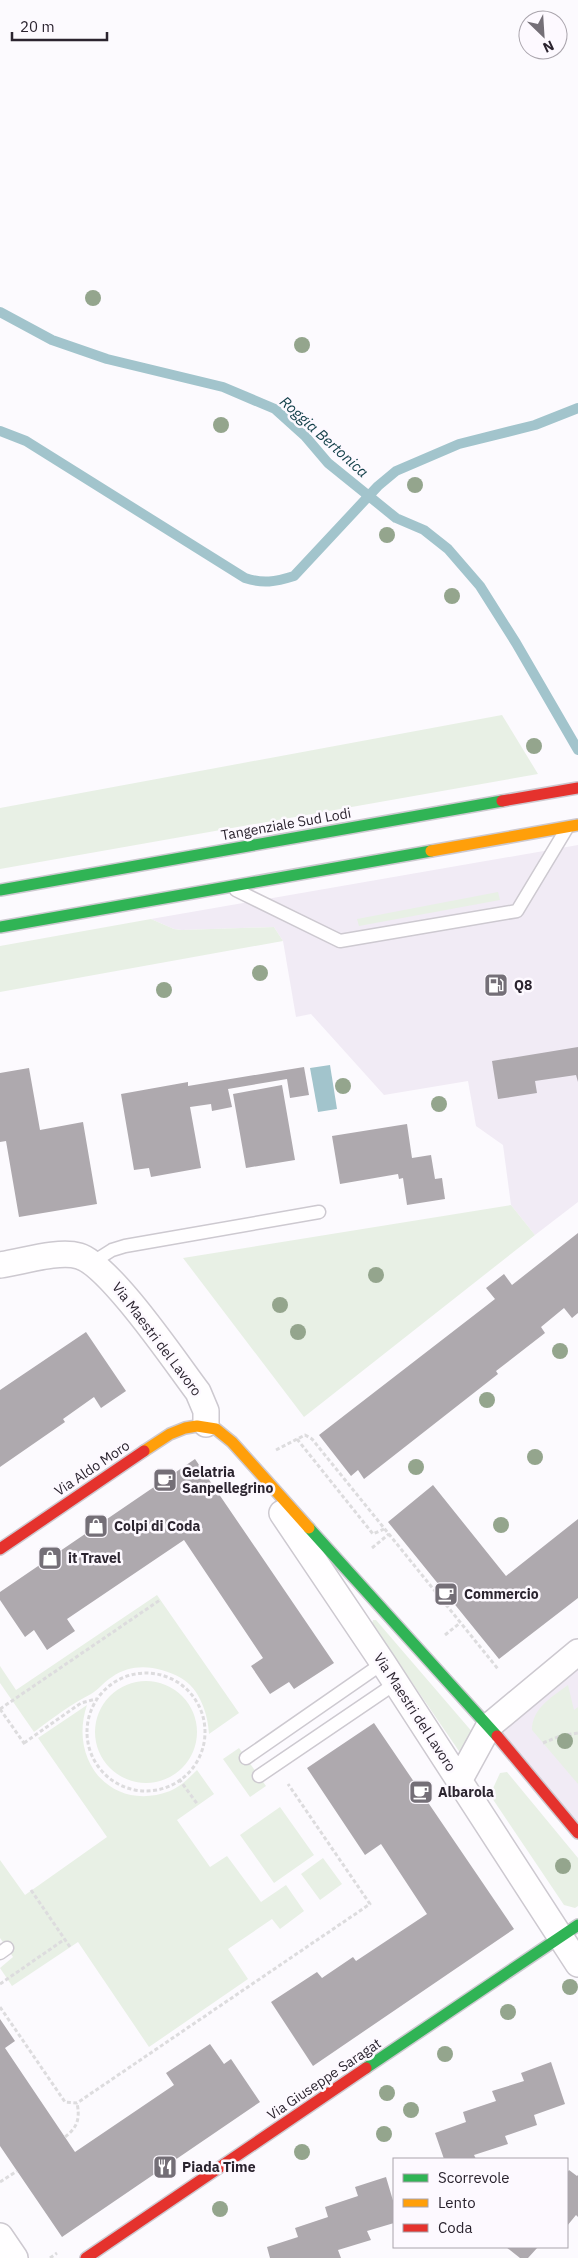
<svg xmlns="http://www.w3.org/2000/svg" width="578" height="2258" viewBox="0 0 578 2258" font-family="'IBM Plex Sans',sans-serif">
<rect width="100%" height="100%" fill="#fcfafe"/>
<path fill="#f1ebf5" d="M 578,845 L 578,1202 L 535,1235 L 511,1205 L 503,1145 L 476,1126 L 468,1081 L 384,1095 L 311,1014 L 296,1017 L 283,941 L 274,927 L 182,930 L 174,929 L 151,919 Z
M 578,1656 L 578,1827 L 493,1727 Z"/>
<path fill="#e8f0e5" d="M 502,715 L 538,774 L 0,869 L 0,808 Z
M 498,892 L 500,900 L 359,926 L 357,919 Z
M 151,919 L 174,929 L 182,930 L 274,927 L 283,941 L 0,992 L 0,946 Z
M 511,1205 L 535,1235 L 304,1417 L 183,1258 Z
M 157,1595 L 239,1713 L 209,1734 C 208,1714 200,1689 181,1678 C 159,1666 133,1662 112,1677 C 105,1681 98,1690 91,1694 C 71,1704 53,1718 34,1732 L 0,1683 L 0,1666 L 16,1690 Z
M 373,1620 L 376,1620 L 474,1734 L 463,1757 L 372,1624 Z
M95 1732a51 51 0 1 1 102 0a51 51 0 1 1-102 0Z
M 568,1685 L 574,1710 L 578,1707 L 578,1784 L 532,1730 C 532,1708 552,1697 568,1685 Z
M 87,1705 C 68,1761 112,1813 170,1791 C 180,1787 189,1778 197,1770 L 214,1794 L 177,1820 L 210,1867 L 227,1856 L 261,1902 L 286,1885 L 304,1911 L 280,1929 L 272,1919 L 228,1949 L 248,1979 L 149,2047 L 78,1942 L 12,1986 L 0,1968 L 13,1957 L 0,1938 L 0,1860 L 25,1895 L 107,1837 L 38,1738 Z
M 239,1748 L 266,1786 L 250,1797 L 223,1759 Z
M 507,1772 L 578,1858 L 578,1906 L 575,1908 L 564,1905 L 490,1795 L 500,1773 Z
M 280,1807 L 314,1855 L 274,1883 L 240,1835 Z
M 323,1858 L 342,1884 L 320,1900 L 301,1874 Z"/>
<path fill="#a2c4cc" d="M 330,1065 L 337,1109 L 318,1112 L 310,1068 Z"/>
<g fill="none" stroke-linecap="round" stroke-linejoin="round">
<path stroke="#a2c4cc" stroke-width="10" d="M 0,312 L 52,340 L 107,359 L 223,387 L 275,409 L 305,436 L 328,463 L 396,518 L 424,530 L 448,549 L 480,586 L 516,643 L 578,750
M 0,431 L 26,441 L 245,578 C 263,584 275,582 294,576 L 378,486 L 396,471 L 459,444 L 535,425 L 578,408"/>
</g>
<path fill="#aea9ae" d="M 578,1047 L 578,1082 L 576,1075 L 535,1081 L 537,1093 L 498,1099 L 492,1061 Z
M 304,1067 L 309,1095 L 290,1098 L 287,1079 L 228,1089 L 232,1107 L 212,1111 L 211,1104 L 190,1107 L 201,1168 L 151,1177 L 149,1168 L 134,1170 L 121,1094 L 188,1082 L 188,1086 Z
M 29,1068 L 40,1130 L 83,1122 L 97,1204 L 19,1217 L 6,1141 L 0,1142 L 0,1073 Z
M 282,1085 L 295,1160 L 246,1168 L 233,1094 Z
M 407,1124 L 412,1158 L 431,1155 L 435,1179 L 442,1178 L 445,1199 L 407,1205 L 403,1178 L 399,1179 L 398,1174 L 340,1184 L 332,1136 Z
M 578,1233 L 578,1313 L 572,1318 L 564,1308 L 541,1327 L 545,1333 L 496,1371 L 498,1374 L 364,1479 L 358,1470 L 351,1476 L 319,1435 L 495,1299 L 486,1288 L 504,1274 L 512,1285 Z
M 86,1332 L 126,1391 L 101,1408 L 94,1397 L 63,1419 L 65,1422 L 0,1467 L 0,1390 Z
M 195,1459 L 334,1663 L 294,1689 L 289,1682 L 270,1694 L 251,1666 L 263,1658 L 184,1540 L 67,1619 L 75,1631 L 47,1650 L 34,1630 L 25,1637 L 0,1600 L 0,1592 Z
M 433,1485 L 506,1576 L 578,1519 L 578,1598 L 499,1659 L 388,1522 Z
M 374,1723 L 514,1929 L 313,2066 L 271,2002 L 317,1972 L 322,1978 L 353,1957 L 356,1961 L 427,1914 L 381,1844 L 365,1855 L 307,1768 Z
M 0,2019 L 15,2041 L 5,2048 L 75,2152 L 174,2085 L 166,2073 L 210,2044 L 224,2064 L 231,2059 L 260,2102 L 62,2237 L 0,2146 Z
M 551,2062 L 565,2104 L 534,2115 L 537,2125 L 505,2136 L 508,2144 L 474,2155 L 476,2159 L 444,2159 L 435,2133 L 466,2122 L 463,2112 L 496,2101 L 492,2091 L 524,2081 L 521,2073 Z
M 569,2170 L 577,2176 L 578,2175 L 578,2217 L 576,2215 L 567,2226 L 567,2173 Z
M 386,2177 L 394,2204 L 394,2223 L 367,2231 L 371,2240 L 338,2250 L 341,2258 L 270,2258 L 267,2247 L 298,2237 L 295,2228 L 328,2217 L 325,2207 L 358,2196 L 355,2187 Z
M 506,2247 L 538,2247 L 528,2258 L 520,2258 Z"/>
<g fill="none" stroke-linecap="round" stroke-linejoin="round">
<g stroke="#cdc9d0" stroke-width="15">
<path id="lane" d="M 236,890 L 340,941 L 517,911 L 567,828
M 93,1262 L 112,1250 L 125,1246 L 319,1212
M 246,1758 L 383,1663
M 259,1776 L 396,1683
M 0,1953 L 7,1948"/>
</g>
<g stroke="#cdc9d0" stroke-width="28">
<path id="street" d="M 0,1265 C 22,1262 58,1250 79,1256 C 110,1265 176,1363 198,1392 L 206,1411 L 206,1424
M 282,1513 L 383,1663 L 578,1964
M 459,1781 L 489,1726 L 578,1652
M 0,2236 L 15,2258"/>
</g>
<g stroke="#cdc9d0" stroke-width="14">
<path id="fast" d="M 0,890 L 502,801
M 0,927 L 431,851
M 309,1528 L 497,1736
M 366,2068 L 578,1925"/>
</g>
<g stroke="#cdc9d0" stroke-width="14">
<path id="slow" d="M 431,851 L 578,825
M 144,1451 L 170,1434 L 185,1428 L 197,1426 L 216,1429 L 232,1442 L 309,1528"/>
</g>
<g stroke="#cdc9d0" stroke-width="14">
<path id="jam" d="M 502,801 L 578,788
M 0,1549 L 144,1451
M 497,1736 L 578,1833
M 86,2258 L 366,2068"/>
</g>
<path stroke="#dddcde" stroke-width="3" stroke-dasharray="4 2.5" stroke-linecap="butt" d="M 297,1439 L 373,1534 L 384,1529
M 276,1450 L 305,1435 L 312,1439 L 498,1669
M 372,1548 L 389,1534
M 445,1635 L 460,1623
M87 1732a59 59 0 1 1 118 0a59 59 0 1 1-118 0Z
M 0,1709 L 160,1600
M 0,1709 L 26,1746
M 24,1743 L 81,1703 L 96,1699
M 543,1743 L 560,1736 L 578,1733
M 179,1779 L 198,1805
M 31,1890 L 70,1947
M 0,1984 L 65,1939
M 0,2007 L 65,2102 L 77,2103 L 370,1904 L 288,1784
M 65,2137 C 78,2127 80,2118 77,2103
M 0,2182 L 17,2171
M 50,2258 L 57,2253"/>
<use href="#lane" stroke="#fffeff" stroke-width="12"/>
<use href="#street" stroke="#fffeff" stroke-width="25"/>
<use href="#fast" stroke="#30b455" stroke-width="11"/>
<use href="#slow" stroke="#ff9f0a" stroke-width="11"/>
<use href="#jam" stroke="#e5322d" stroke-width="11"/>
</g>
<g fill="#94a58d">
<circle cx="93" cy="298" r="8"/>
<circle cx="302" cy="345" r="8"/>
<circle cx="221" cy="425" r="8"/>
<circle cx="415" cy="485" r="8"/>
<circle cx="387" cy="535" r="8"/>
<circle cx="452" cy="596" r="8"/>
<circle cx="534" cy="746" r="8"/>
<circle cx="260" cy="973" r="8"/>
<circle cx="164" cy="990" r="8"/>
<circle cx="343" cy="1086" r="8"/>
<circle cx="439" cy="1104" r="8"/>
<circle cx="376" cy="1275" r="8"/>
<circle cx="280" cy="1305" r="8"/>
<circle cx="298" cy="1332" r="8"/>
<circle cx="560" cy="1351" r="8"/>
<circle cx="487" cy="1400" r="8"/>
<circle cx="535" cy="1457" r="8"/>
<circle cx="416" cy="1467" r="8"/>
<circle cx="501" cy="1525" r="8"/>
<circle cx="565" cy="1741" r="8"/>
<circle cx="563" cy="1866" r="8"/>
<circle cx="570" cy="1987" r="8"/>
<circle cx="508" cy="2012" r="8"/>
<circle cx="445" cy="2054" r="8"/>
<circle cx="387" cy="2093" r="8"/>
<circle cx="411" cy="2110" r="8"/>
<circle cx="384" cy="2134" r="8"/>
<circle cx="302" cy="2152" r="8"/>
<circle cx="220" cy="2209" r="8"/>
</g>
<defs>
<g id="fuel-square" transform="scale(1.25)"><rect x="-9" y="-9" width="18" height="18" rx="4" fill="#746f77" stroke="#fdf9ff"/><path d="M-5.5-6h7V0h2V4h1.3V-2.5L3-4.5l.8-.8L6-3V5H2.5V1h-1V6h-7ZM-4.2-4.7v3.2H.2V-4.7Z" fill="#fff"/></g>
<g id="cafe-square" transform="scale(1.25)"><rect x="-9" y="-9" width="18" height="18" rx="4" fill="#746f77" stroke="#fdf9ff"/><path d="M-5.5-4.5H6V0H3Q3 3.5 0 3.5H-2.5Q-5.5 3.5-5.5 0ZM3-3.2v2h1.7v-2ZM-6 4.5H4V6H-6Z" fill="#fff"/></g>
<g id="shop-square" transform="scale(1.25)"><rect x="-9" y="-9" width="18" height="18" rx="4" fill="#746f77" stroke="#fdf9ff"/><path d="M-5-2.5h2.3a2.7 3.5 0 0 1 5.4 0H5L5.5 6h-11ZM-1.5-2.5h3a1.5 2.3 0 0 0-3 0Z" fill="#fff"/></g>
<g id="restaurant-square" transform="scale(1.25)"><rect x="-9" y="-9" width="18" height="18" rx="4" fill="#746f77" stroke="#fdf9ff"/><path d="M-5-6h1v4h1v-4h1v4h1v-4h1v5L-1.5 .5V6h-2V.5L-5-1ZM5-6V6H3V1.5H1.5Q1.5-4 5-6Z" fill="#fff"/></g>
</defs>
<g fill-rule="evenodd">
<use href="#fuel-square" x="496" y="985"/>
<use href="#cafe-square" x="165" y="1480"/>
<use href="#shop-square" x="96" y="1526"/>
<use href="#shop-square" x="50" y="1558"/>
<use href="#cafe-square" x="446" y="1594"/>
<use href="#cafe-square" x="421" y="1792"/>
<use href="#restaurant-square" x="165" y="2167"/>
</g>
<g text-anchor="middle" stroke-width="5" stroke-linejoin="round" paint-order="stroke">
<g font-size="14" fill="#2b242f" stroke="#fdf9ff">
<text transform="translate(286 824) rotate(-10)" y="5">Tangenziale Sud Lodi</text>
<text transform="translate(157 1339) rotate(53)" y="5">Via Maestri del Lavoro</text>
<text transform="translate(92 1468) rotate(-34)" y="5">Via Aldo Moro</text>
<text transform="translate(415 1712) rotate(57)" y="5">Via Maestri del Lavoro</text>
<text transform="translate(324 2079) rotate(-34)" y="5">Via Giuseppe Saragat</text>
</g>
<g font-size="14" font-weight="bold" fill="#2b242f" stroke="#fdf9ff" text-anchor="start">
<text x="514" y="990">Q8</text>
<text x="182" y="1477">Gelatria<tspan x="182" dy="16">Sanpellegrino</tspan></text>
<text x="114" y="1531">Colpi di Coda</text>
<text x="68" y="1563">it Travel</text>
<text x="464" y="1599">Commercio</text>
<text x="438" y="1797">Albarola</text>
<text x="182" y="2172">Piada Time</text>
</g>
<g font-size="15" font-style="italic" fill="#15424b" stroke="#fdf9ff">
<text transform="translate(324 437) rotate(42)" y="5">Roggia Bertonica</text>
</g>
</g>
<rect x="393" y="2158" width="175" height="90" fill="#fdf9ff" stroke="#a9a4ac"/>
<rect x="403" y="2174" width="25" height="8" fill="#30b455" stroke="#a9a4ac"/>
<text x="438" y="2183" font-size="15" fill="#2b242f">Scorrevole</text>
<rect x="403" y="2199" width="25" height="8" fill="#ff9f0a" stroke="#a9a4ac"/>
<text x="438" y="2208" font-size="15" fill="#2b242f">Lento</text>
<rect x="403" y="2224" width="25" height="8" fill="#e5322d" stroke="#a9a4ac"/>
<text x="438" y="2233" font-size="15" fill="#2b242f">Coda</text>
<g transform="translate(543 35) rotate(155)"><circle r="24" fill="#fdf9ff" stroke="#a9a4ac"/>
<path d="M0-4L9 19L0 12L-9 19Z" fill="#746f77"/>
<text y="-8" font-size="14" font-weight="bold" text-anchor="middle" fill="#2b242f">N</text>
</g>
<path d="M12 32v8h95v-8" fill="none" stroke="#2b242f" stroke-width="2.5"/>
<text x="20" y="32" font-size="15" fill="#2b242f" stroke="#fdf9ff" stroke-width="4" paint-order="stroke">20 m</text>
</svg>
